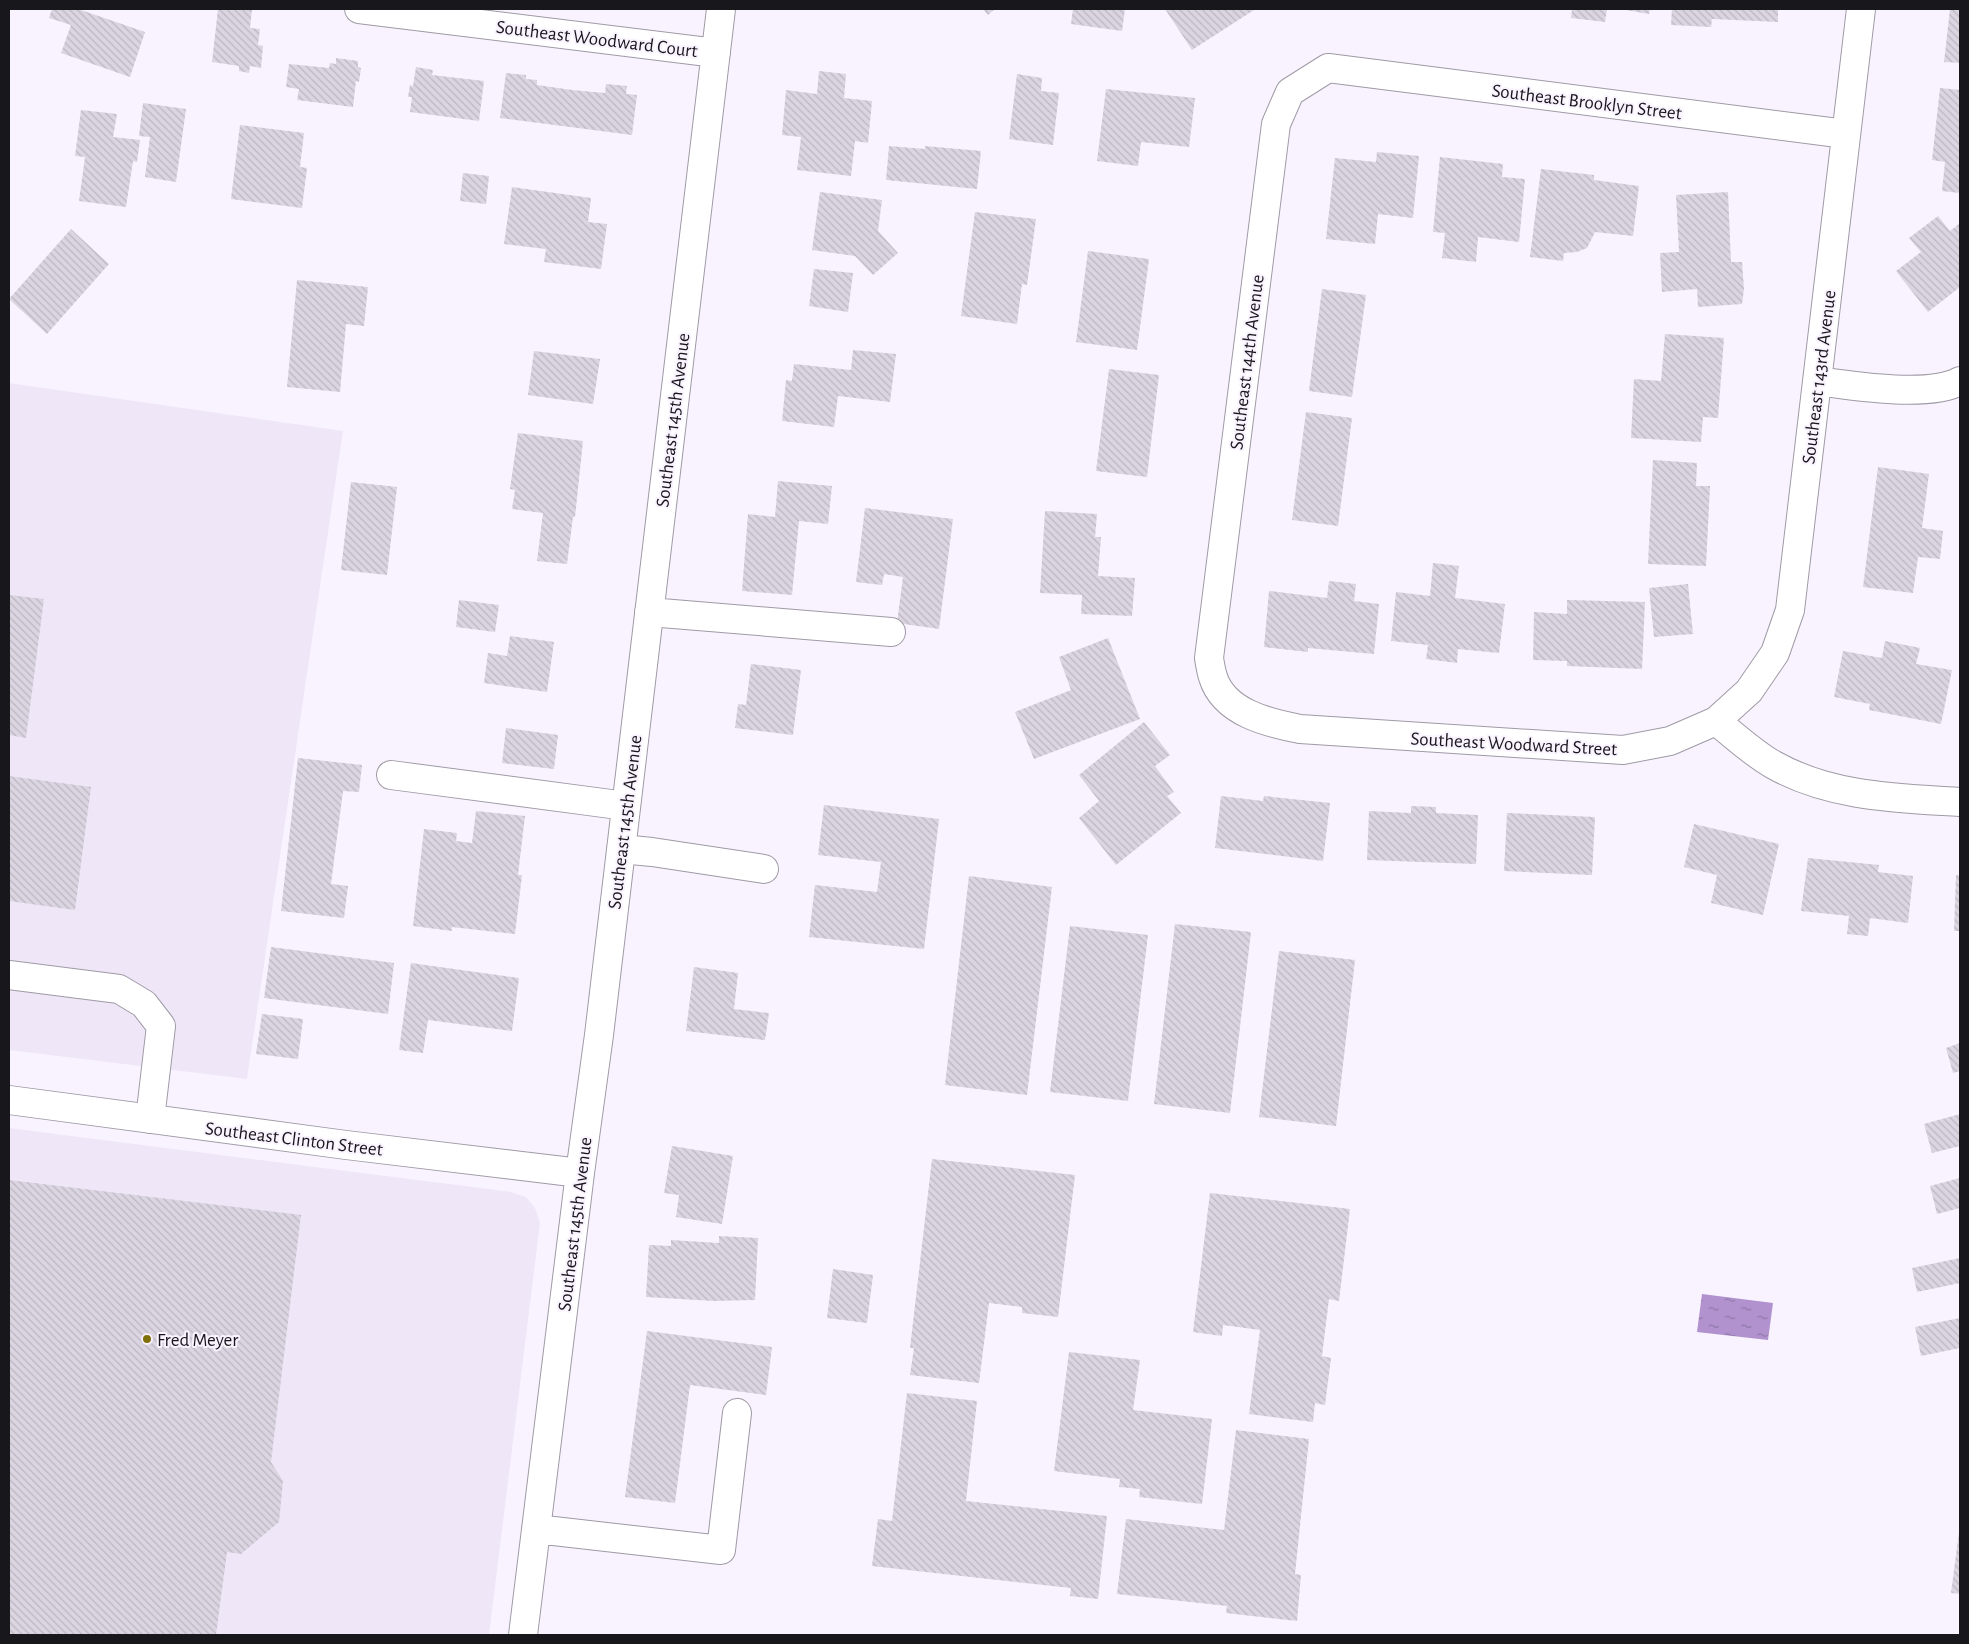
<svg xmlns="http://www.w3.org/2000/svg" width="1969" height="1644" viewBox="0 0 1969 1644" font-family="'Alegreya Sans',sans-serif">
<defs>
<pattern id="water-ripples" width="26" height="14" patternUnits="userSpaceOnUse" patternTransform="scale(1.25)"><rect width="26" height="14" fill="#b192ce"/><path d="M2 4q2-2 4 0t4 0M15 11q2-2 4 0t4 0" fill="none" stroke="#8f76a6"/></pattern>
<pattern id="building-back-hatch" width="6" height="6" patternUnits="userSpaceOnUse" patternTransform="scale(1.25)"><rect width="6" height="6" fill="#dbd5e1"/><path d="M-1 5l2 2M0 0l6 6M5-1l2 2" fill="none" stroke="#bbb6c0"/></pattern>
</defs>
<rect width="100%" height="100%" fill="#f9f3ff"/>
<path fill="#efe6f8" d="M 9,383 L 343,431 L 247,1079 L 9,1050 Z
M 9,1128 L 511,1192 L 526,1197 L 535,1208 L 540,1223 L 489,1635 L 9,1635 Z"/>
<path fill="url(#water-ripples)" d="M 1702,1294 L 1773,1303 L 1768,1340 L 1697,1332 Z"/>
<path fill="url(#building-back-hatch)" d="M 52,9 L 78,9 L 145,32 L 130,77 L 61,53 L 71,25 L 49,18 Z
M 218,9 L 252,9 L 250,28 L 260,29 L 258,45 L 263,46 L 261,68 L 250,66 L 249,73 L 239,71 L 239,66 L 212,62 Z
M 983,9 L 995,9 L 988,15 Z
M 1073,9 L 1125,9 L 1122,31 L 1071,24 Z
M 1165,9 L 1253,9 L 1254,10 L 1192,50 Z
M 1572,9 L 1607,9 L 1605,22 L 1571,18 Z
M 1620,9 L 1650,9 L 1649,14 Z
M 1672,9 L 1778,9 L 1778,22 L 1712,19 L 1711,27 L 1671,25 Z
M 1950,9 L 1960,9 L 1960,63 L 1944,62 Z
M 336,58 L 358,61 L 358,67 L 361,68 L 359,82 L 356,81 L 353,107 L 297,100 L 299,89 L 286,87 L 289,64 L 329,68 L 330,63 L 336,64 Z
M 416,67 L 433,70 L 432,75 L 484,81 L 479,121 L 410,112 L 412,97 L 408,97 L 410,85 L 413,86 Z
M 819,71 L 846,74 L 844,98 L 872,101 L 868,143 L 855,141 L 851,176 L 797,170 L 801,137 L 782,135 L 786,90 L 817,94 Z
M 506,73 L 526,75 L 526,79 L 537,80 L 537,85 L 572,90 L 605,93 L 606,84 L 627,86 L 626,94 L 637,95 L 632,135 L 500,118 Z
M 1017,74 L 1042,78 L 1041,91 L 1059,93 L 1053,145 L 1009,139 Z
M 1940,88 L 1960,90 L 1960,193 L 1942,191 L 1945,162 L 1932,160 Z
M 1106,89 L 1195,98 L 1189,147 L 1141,142 L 1138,166 L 1097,161 Z
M 143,103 L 186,109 L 176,182 L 145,177 L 150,137 L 139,136 Z
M 81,110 L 117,114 L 113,137 L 140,140 L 137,162 L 133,161 L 126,207 L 79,201 L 85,157 L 75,156 Z
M 240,125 L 304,133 L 300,167 L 307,168 L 302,208 L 231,199 Z
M 889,146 L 925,149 L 925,146 L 981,151 L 977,189 L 886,180 Z
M 1377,152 L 1419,156 L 1413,218 L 1378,214 L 1375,244 L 1326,239 L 1335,158 L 1376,162 Z
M 1440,157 L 1503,164 L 1502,177 L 1525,179 L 1519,242 L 1478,237 L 1476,262 L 1442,258 L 1445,233 L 1433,232 Z
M 1541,169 L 1594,175 L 1594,180 L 1639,186 L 1633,236 L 1595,232 L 1587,248 L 1577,252 L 1564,253 L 1563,261 L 1530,257 Z
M 463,173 L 489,176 L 486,204 L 460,201 Z
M 512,187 L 591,198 L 588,222 L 607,224 L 601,269 L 544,262 L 546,249 L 504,244 Z
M 820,192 L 882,200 L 878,231 L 898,253 L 873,275 L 855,256 L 812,250 Z
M 1728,192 L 1731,262 L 1742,262 L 1744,289 L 1742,304 L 1698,307 L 1697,289 L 1662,292 L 1660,253 L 1679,252 L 1676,195 Z
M 975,212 L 1036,219 L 1027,285 L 1022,284 L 1017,324 L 961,316 Z
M 1938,216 L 1950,231 L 1960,223 L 1960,287 L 1928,312 L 1896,271 L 1921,252 L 1909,238 Z
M 71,229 L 109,264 L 47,334 L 9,299 Z
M 1088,251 L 1149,259 L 1137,350 L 1076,342 Z
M 814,269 L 853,273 L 848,312 L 809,306 Z
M 297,280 L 368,287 L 364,326 L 346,324 L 340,392 L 287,387 Z
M 1322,289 L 1366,295 L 1352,397 L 1309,391 Z
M 1665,334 L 1724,338 L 1718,418 L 1703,417 L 1701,442 L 1631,438 L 1634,379 L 1661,381 Z
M 853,350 L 896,354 L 890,402 L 838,396 L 834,427 L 782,421 L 786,380 L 792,381 L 794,364 L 851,370 Z
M 534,351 L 600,359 L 593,404 L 528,395 Z
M 1109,369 L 1159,375 L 1147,477 L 1096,471 Z
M 1306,412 L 1352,418 L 1338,526 L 1292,520 Z
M 518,433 L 583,441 L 575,517 L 573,517 L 567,564 L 537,561 L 543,513 L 512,509 L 515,490 L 510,489 Z
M 1653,460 L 1697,463 L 1696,486 L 1710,486 L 1706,566 L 1648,564 Z
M 1878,467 L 1929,474 L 1922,528 L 1943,531 L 1940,559 L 1918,557 L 1913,593 L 1863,587 Z
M 778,481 L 832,486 L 828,524 L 799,521 L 792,595 L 742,591 L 748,514 L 775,517 Z
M 351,482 L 397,487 L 387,575 L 341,570 Z
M 865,508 L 953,519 L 939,629 L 897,623 L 903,577 L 884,574 L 882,585 L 856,582 Z
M 1045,511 L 1097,514 L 1095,537 L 1101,537 L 1098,576 L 1135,578 L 1132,616 L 1081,614 L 1082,595 L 1040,593 Z
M 1433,563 L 1459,566 L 1455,598 L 1505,604 L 1499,653 L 1458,649 L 1457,663 L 1426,659 L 1428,645 L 1391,641 L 1396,592 L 1430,596 Z
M 1329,581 L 1356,584 L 1354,601 L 1379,604 L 1374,654 L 1308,648 L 1308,652 L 1264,647 L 1269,591 L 1327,598 Z
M 1688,584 L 1693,634 L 1654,637 L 1649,588 Z
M 9,595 L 44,599 L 26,738 L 9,735 Z
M 459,600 L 499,605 L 495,632 L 456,627 Z
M 1567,600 L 1645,602 L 1642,669 L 1567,666 L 1567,661 L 1533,660 L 1534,612 L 1567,614 Z
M 510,636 L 554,642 L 547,692 L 484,683 L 488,653 L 507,656 Z
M 1108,638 L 1140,719 L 1034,759 L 1015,712 L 1071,690 L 1059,657 Z
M 1885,641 L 1920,648 L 1916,664 L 1952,670 L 1941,724 L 1869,710 L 1870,704 L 1834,697 L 1843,651 L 1882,658 Z
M 751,664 L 801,670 L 793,735 L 735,728 L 738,704 L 746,705 Z
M 1144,722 L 1170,755 L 1155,766 L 1174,792 L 1167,796 L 1181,813 L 1116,865 L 1079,818 L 1099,801 L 1079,775 Z
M 506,728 L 558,735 L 554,769 L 502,763 Z
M 298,758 L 362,765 L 359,792 L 343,791 L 331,884 L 348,886 L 344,918 L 281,911 Z
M 9,776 L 91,787 L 75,910 L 9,901 Z
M 1221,796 L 1263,801 L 1264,796 L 1330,803 L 1323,861 L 1215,848 Z
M 824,805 L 939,819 L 924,949 L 809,937 L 815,885 L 877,892 L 881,862 L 818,855 Z
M 1411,806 L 1436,807 L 1436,813 L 1478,815 L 1476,864 L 1367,860 L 1369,811 L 1411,813 Z
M 476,811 L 525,816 L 518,875 L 522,875 L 515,934 L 452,927 L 452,931 L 413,926 L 424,829 L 457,833 L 456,841 L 472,843 Z
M 1507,813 L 1595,817 L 1592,875 L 1504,871 Z
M 1694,824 L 1779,844 L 1763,915 L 1711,903 L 1717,875 L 1684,867 Z
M 1808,858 L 1879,865 L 1878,872 L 1913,876 L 1908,923 L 1870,918 L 1868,936 L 1847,934 L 1849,916 L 1801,911 Z
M 1956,875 L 1960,875 L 1960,931 L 1954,931 Z
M 969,876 L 1052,887 L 1027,1095 L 945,1085 Z
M 1175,924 L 1251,932 L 1230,1113 L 1154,1104 Z
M 1070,926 L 1148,935 L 1128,1101 L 1050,1092 Z
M 271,947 L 394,963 L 388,1014 L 264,998 Z
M 1279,951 L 1355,960 L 1336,1126 L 1259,1117 Z
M 411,963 L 519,978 L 512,1031 L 428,1020 L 423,1053 L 399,1050 Z
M 694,967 L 738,973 L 734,1009 L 769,1013 L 765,1040 L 686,1031 Z
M 262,1014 L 303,1019 L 298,1059 L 256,1054 Z
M 1960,1043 L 1960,1071 L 1953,1073 L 1946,1048 Z
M 1960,1114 L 1960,1146 L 1932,1153 L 1924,1124 Z
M 672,1146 L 733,1156 L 722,1224 L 676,1217 L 679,1195 L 664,1193 Z
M 932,1159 L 1075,1175 L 1058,1317 L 1022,1313 L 1022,1307 L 989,1303 L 979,1383 L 910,1375 L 914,1348 L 910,1348 Z
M 1960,1178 L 1960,1208 L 1937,1214 L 1930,1186 Z
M 9,1180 L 301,1215 L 271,1462 L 283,1481 L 279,1522 L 241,1554 L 227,1552 L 216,1635 L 9,1635 Z
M 1210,1193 L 1350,1209 L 1339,1301 L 1329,1299 L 1322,1356 L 1331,1358 L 1325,1405 L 1315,1403 L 1313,1422 L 1249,1414 L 1260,1330 L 1223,1325 L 1222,1336 L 1193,1332 Z
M 719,1236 L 758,1238 L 755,1300 L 714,1301 L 646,1297 L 649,1245 L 671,1246 L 671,1240 L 719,1243 Z
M 1960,1258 L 1960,1283 L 1917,1292 L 1912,1268 Z
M 833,1269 L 873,1275 L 867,1323 L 827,1318 Z
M 1960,1318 L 1960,1348 L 1921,1356 L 1915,1327 Z
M 647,1331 L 772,1347 L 766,1395 L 690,1385 L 675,1503 L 625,1497 Z
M 1069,1352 L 1140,1360 L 1133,1410 L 1212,1419 L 1202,1504 L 1139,1497 L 1140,1489 L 1119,1487 L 1120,1479 L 1054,1471 Z
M 907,1393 L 977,1401 L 966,1501 L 1107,1516 L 1098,1599 L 1070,1596 L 1071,1588 L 872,1566 L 878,1519 L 892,1521 Z
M 1236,1430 L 1309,1439 L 1295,1574 L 1301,1575 L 1297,1621 L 1226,1613 L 1227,1606 L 1117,1594 L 1126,1519 L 1224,1530 Z
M 1959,1532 L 1960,1532 L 1960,1594 L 1951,1593 Z"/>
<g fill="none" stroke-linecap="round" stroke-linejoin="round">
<g stroke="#9f9aa5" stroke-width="30">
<path id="minor" d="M 359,9 L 716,53
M 1846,134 L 1328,68 L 1290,92 L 1276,124 L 1209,658 C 1210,664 1211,671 1213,677 C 1224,713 1269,723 1300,729 L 1623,750 L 1670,741 L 1716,721 C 1735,736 1754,754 1774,765 C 1831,797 1897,798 1960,802
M 1817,381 C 1853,386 1929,398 1960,381
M 649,612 L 891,632
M 1716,721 L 1749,691 L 1775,653 L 1790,610 L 1861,9
M 391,775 L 626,806
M 621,849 L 652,852 L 764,869
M 9,975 L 119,989 L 144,1004 L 161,1026 L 150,1119
M 9,1100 L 346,1145 L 580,1173
M 536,1529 L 721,1550 L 737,1413
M 523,1635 L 580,1173 L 599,1035 L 721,9"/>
</g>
<use href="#minor" stroke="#fff" stroke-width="28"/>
</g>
<circle fill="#806f0c" stroke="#f9f3ff" stroke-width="2" cx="147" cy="1339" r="5"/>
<g text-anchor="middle" stroke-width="4" stroke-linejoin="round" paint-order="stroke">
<g font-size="19" fill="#18171b" stroke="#f9f3ff">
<text transform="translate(597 38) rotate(7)" y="7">Southeast Woodward Court</text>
<text transform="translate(1587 101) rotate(7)" y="7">Southeast Brooklyn Street</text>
<text transform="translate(1246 362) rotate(-83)" y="7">Southeast 144th Avenue</text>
<text transform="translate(1818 377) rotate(-83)" y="7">Southeast 143rd Avenue</text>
<text transform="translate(672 420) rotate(-83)" y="7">Southeast 145th Avenue</text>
<text transform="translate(1514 743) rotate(3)" y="7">Southeast Woodward Street</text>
<text transform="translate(624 822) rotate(-83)" y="7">Southeast 145th Avenue</text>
<text transform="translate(294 1138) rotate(7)" y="7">Southeast Clinton Street</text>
<text transform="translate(574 1224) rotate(-83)" y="7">Southeast 145th Avenue</text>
</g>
<g font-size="19" fill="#18171b" stroke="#f9f3ff" text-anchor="start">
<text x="157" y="1346">Fred Meyer</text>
</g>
</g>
<rect width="1969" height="1644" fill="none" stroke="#18171b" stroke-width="20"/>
</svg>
